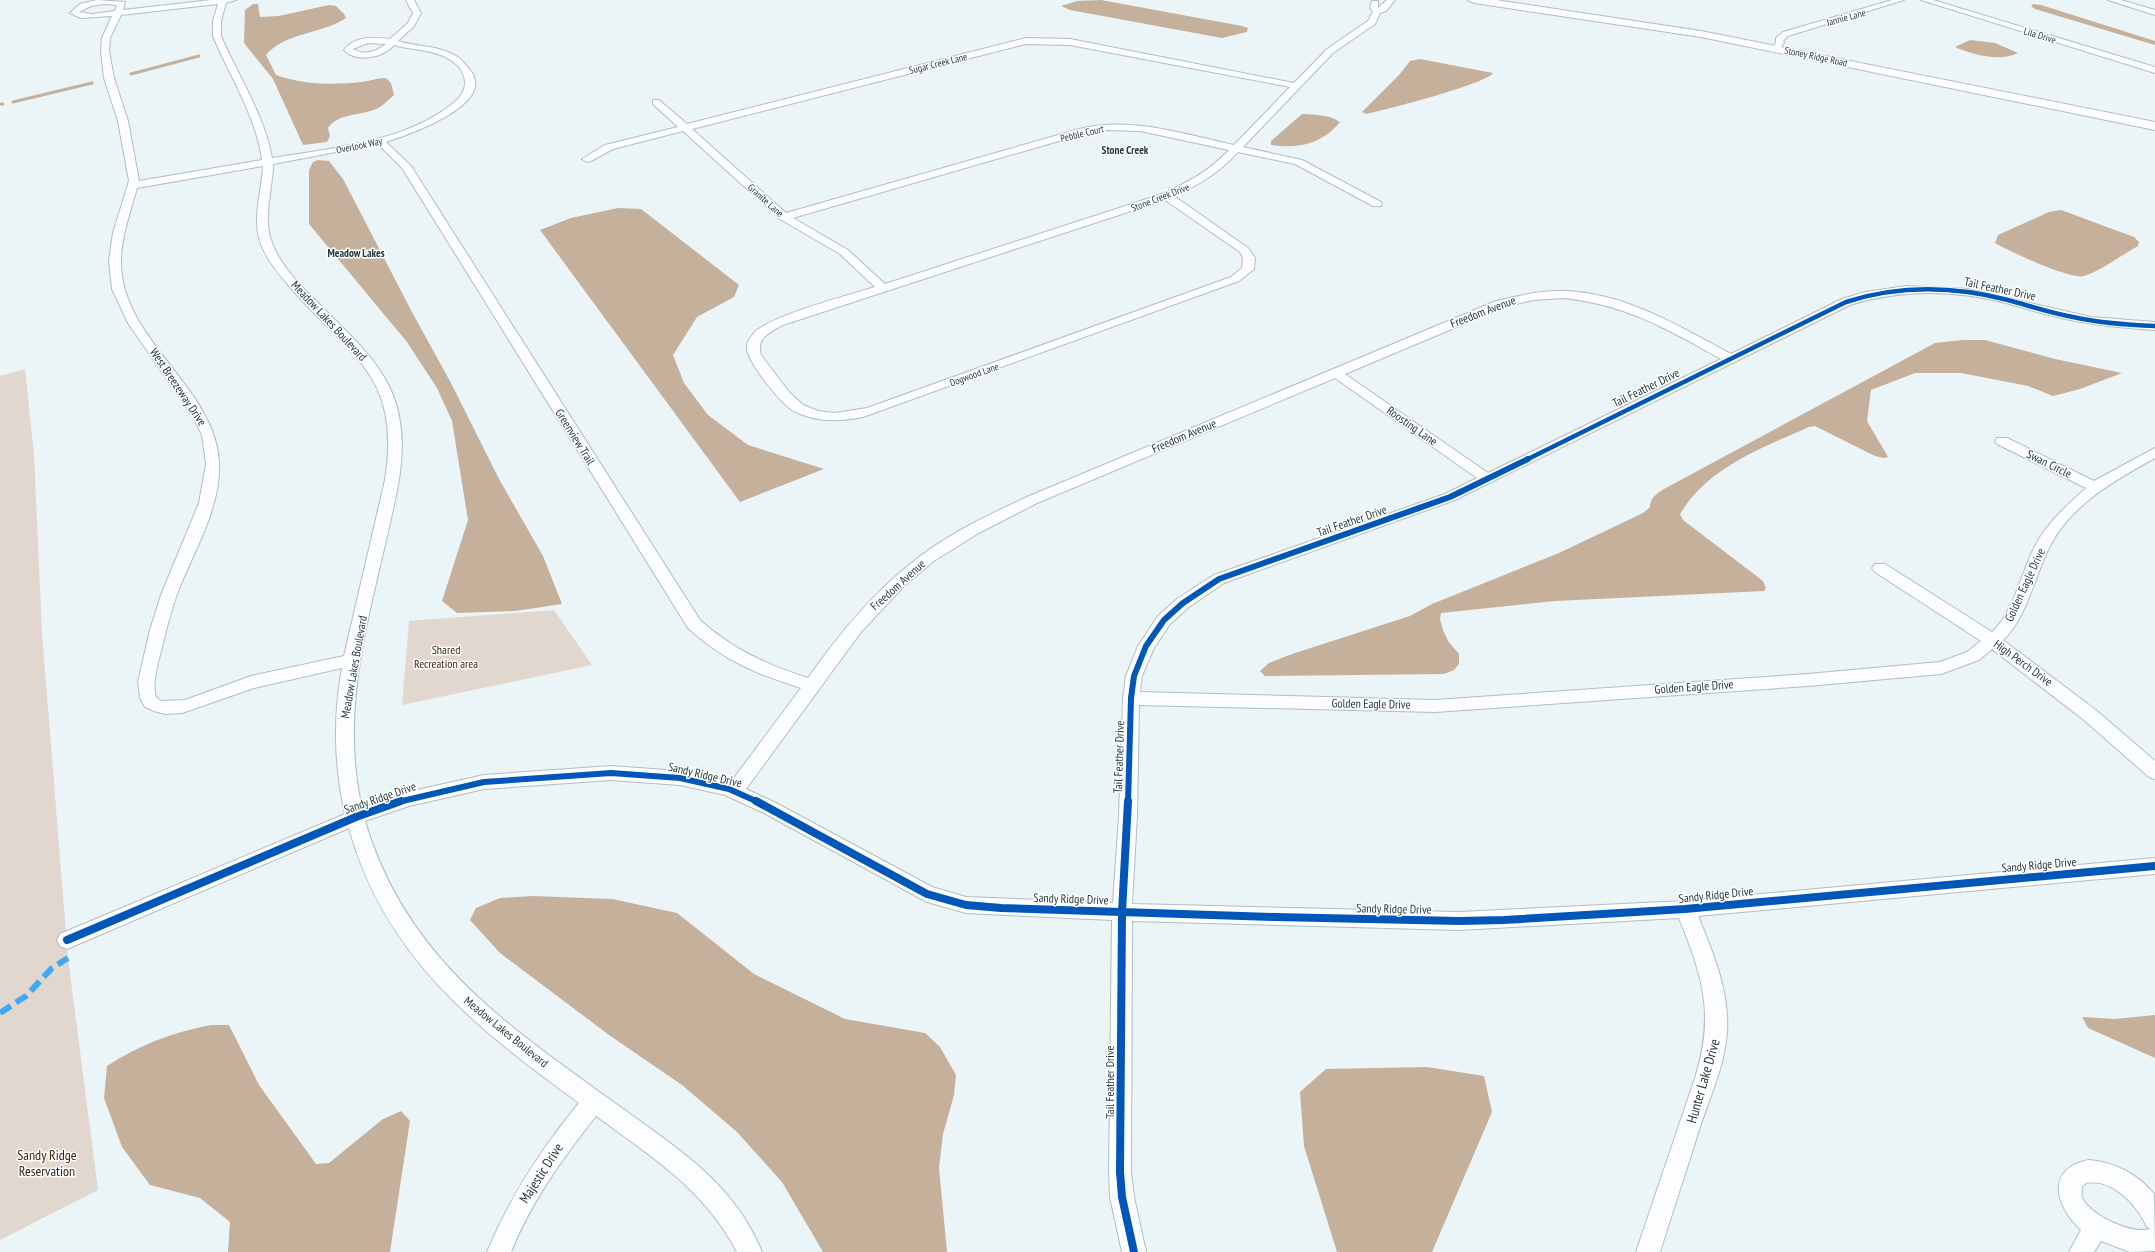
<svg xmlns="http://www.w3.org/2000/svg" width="2155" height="1252" viewBox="0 0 2155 1252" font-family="'PT Sans Narrow',sans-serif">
<rect width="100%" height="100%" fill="#ebf4f7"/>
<path fill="#e1d7ce" d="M 25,369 L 34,454 L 42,633 L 68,958 L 98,1190 L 0,1240 L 0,376 Z
M 554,610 L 592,665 L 402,705 L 409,621 Z"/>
<path fill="#c5b09b" d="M 1101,0 L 1242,26 L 1248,28 L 1247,32 L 1222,38 L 1070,10 L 1061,6 L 1077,1 Z
M 253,4 L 258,4 L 260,17 L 279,16 L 329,5 L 336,6 L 344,14 L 346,18 C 323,34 285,32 266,55 L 276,75 C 303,85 334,85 362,82 C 370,81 377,78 386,78 L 391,83 L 394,95 C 388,100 383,106 376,109 C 360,116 338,113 328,128 L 330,136 L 327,142 L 303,145 L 273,79 L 244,43 L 245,10 Z
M 2033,4 L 2041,5 L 2155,41 L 2155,45 L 2035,9 L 2031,6 Z
M 1970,40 L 1995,43 L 2018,53 C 2000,62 1973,55 1955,47 Z
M 1420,59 L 1493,73 C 1486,84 1385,110 1366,114 L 1362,112 L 1399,75 L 1410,61 Z
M 1302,114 C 1314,115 1329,114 1340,122 C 1322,144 1298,149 1271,145 L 1271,141 Z
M 318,160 L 329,161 L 343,179 L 413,314 L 451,383 L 499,479 L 543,556 L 562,604 L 515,611 L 457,613 L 442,601 L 468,520 L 452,421 L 437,388 L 407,342 L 309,224 L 309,170 L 313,162 Z
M 618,208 L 641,209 L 739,285 L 734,297 L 697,317 L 673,355 L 684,383 L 708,415 L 748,445 L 824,469 L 740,502 L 540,230 L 571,218 Z
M 2061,210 L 2134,237 L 2139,242 L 2138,246 C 2125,253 2097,273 2084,276 C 2070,280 2009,251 1995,243 L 1998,235 L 2049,212 Z
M 1963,340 L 1985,340 L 2055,359 L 2122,373 L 2080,389 L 2053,396 L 2028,386 L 1961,373 L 1915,373 L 1871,390 L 1867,421 L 1888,457 L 1884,458 L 1875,456 L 1815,426 L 1809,427 C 1762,448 1708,467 1680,514 L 1683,520 L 1763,581 L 1766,588 L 1764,591 L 1555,601 L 1441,613 L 1440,619 L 1443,630 L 1448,641 L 1459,654 L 1459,664 L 1454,670 L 1444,674 L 1265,676 L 1260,671 L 1269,663 L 1292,654 L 1410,616 L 1432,604 L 1559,553 L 1643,513 L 1650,507 C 1650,497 1657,494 1664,489 L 1935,343 Z
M 533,896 L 612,899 L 677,913 L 754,974 L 845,1019 L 925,1033 L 940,1047 L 956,1075 L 954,1095 L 943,1134 L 939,1168 L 947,1252 L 823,1252 L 782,1182 L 737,1132 L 682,1085 L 609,1035 L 500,953 L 470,920 L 476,908 L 500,898 Z
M 2155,1015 L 2155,1058 L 2088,1028 L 2082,1017 L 2115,1019 Z
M 211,1025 L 229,1025 L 259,1085 L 316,1164 L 329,1163 L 383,1119 L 401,1111 L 410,1121 L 390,1252 L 228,1252 L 230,1222 L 200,1198 L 150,1185 L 122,1147 L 104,1098 L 107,1066 C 139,1045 173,1032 211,1025 Z
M 1427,1067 L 1484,1076 L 1492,1112 L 1432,1252 L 1337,1252 L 1304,1146 L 1300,1092 L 1326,1069 Z"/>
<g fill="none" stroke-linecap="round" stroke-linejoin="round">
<path stroke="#c5b09b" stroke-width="3" d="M 131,74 L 199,56
M 13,102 L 92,83
M 0,104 L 3,104"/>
<g stroke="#b1bec1" stroke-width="2">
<path id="street" d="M 97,0 L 125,2 L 123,10 L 211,0 L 236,0 L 226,3 L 221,21 L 221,36 C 237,73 266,119 272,158 C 332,148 401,143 451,105 C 458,99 465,93 465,83 C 465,72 457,63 447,58 C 431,49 411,50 394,45 C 383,58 356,63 344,50 C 354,36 374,37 390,39 L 408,23 L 413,13 L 406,0 L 414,0 L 421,13 L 414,26 L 398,41 C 416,47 437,45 454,55 C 461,58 465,64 470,70 C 498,104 408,135 386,142 L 411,166 L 700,620 C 732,649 767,665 808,678 C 837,637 869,597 909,565 C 944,536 986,516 1027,497 L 1496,301 C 1518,296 1541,290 1565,291 C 1625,293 1679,326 1731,354 L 1842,299 L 1865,292 L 1906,286 L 1968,289 L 2091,317 L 2155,322 L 2155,330 C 2127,328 2098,326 2071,320 C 2049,316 2028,309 2006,303 C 1955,290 1901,289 1850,305 L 1455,500 L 1224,583 L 1189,607 L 1170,624 L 1154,648 L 1142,676 L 1140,692 L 1435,700 L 1808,674 L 1940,662 L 1967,652 L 1981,641 L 1875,572 L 1872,568 L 1875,564 L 1885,564 L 1992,632 C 2012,615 2022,572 2034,548 C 2046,524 2066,506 2086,488 L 1997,444 L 1995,441 L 1997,438 L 2007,438 L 2094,481 L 2155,448 L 2155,458 C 2115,480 2070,505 2049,548 C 2036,573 2025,622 2003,640 L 2097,711 L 2155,761 L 2155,779 L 2149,777 L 2084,720 L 1992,649 L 1979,660 L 1941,674 L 1808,686 L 1435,712 L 1139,705 L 1137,816 L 1132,904 L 1459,912 L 1685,901 L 2155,858 L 2155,874 L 1698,916 C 1711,948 1725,980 1727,1015 C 1730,1054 1712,1091 1700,1127 C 1687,1169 1673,1210 1660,1252 L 1636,1252 L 1695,1078 C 1715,1014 1703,978 1679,918 L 1459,930 L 1132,921 L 1131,1172 L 1134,1197 L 1146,1252 L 1122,1252 L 1110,1197 L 1109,1172 L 1112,920 L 966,913 L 927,902 L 764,813 L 725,795 L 680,785 L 611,780 L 484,789 L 409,806 L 365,821 C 407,965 520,1034 633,1116 C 687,1155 736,1188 762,1252 L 737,1252 C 704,1189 652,1157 596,1116 C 563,1158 531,1202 511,1252 L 487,1252 C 510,1197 541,1149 579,1103 C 477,1029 384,956 349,828 L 74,946 L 67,949 L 60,946 L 57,940 L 60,934 L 345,814 C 334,765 333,717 342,668 L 254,688 L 182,713 L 165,714 L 154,711 L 145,707 L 140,698 L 138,682 L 150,630 L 161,595 L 199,503 L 206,464 L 202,435 L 193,417 L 128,323 L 112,289 L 109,261 L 113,233 L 129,181 L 118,121 L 104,78 L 101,51 L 102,38 L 112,16 L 81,18 L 70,13 L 80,4 ZM 104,4 L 117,5 L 115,11 L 92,14 L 79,12 L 91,6 ZM 218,4 L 213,21 L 213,36 C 229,75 257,118 262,160 L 139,181 L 128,121 L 114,78 L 109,51 L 110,38 L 121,15 ZM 368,43 L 386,44 C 377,51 364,56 353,49 ZM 378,144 L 402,168 L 688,628 C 723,660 756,674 801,688 L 731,782 L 680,771 L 611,766 L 484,775 L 408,792 L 362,808 C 336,696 379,589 399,480 C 413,387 374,359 313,298 C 297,282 278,262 271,240 C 263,216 273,188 273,164 ZM 263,166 C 262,189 253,215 259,238 C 264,257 278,273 290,287 C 350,357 402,374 385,480 L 344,656 L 251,676 L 185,700 L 161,701 L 156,697 C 152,683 157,668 160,655 C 165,635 170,614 177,594 C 193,552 221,509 219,463 C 217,388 120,340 121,261 C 121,236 131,211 137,188 ZM 1564,298 C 1627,305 1667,329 1721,359 L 1488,473 L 1345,374 L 1504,307 L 1533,300 ZM 1335,378 L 1477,478 L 1445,494 L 1214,575 L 1177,599 L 1158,616 L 1138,646 L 1126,676 L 1123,698 L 1119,816 L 1113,903 L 966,897 L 932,887 L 776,803 L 746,789 L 861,632 L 904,586 L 934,561 L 977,534 L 1037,503 Z
M 1387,0 L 1395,0 L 1386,11 L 1380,13 L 1375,24 L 1333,53 L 1243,147 L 1302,160 L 1381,202 L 1382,204 L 1381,206 L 1373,206 L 1295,164 L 1238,152 C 1216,175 1202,183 1174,196 L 1248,248 L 1255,258 L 1254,269 L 1239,281 L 863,417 C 840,422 815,422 794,411 C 782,405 748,363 747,349 C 746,343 750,338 754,333 C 769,316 849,295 875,287 L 840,254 L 780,219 L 683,131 L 613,149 L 591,161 L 587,162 L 582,159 L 605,145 L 678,127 L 653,104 L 653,100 L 659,100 L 687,124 L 1026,38 L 1070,39 L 1294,83 L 1327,49 L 1368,21 L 1373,11 L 1370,8 L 1372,1 L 1378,1 L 1378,8 ZM 1026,44 L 1070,45 L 1290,87 L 1234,145 C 1183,134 1130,116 1079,129 L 786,213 L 692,129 ZM 1106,130 L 1140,131 L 1229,150 C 1208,172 1190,181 1162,194 L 885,284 L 848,250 L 793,218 L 1083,134 ZM 1165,200 L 1240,252 L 1243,258 L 1242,268 L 1231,277 L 867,408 L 835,413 L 818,411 L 803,405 L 789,392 L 761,355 C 756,338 770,332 783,325 Z
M 1892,0 L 1904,0 L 1788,36 L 1783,41 L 1784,43 L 1779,50 L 1772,48 L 1776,43 L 1776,38 L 1783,32 Z
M 1921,0 L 1933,0 L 2155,67 L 2155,73 Z
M 2108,0 L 2121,0 L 2155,10 L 2155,15 Z
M 2089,1160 C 2114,1162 2138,1174 2154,1194 L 2155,1251 L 2130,1252 L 2101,1241 L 2094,1252 L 2069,1252 L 2081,1230 C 2055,1206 2045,1168 2089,1160 ZM 2086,1183 C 2113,1178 2137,1205 2147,1227 L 2150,1229 C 2132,1235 2089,1215 2082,1197 C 2081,1194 2082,1190 2082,1187 Z"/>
</g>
<g stroke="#b1bec1" stroke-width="2">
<path id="secondary" d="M 1468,0 L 1496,0 L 1701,31 L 2155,122 L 2155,130 L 1701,37 L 1474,3 Z"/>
</g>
<use href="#street" fill="#fcfdfe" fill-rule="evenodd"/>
<use href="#secondary" fill="#fcfdfe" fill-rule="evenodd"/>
<path stroke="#3fa9f5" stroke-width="6" stroke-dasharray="13 6" stroke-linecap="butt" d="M 0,1013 L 26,996 L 52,968 L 68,958"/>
<g stroke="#fff" stroke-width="6">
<path id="cycleway-far2" d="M 1526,460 L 1846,302 C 1899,285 1954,286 2008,300 C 2030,306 2051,313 2073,317 C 2100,323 2127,325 2155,326"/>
</g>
<g stroke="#fff" stroke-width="8">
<path id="cycleway-far1" d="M 398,802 L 484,782 L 611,773 L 680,778 L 729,789 L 758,802
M 1128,802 L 1131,698 L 1134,676 L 1146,646 L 1164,620 L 1183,603 L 1219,579 L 1450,497 L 1528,459"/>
</g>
<g stroke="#fff" stroke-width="10">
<path id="cycleway" d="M 756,801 L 927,894 L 966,905 L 1001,908 L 1275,917 L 1459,921 L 1504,920 L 1685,909 L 2155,866
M 1128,801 L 1122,912 L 1120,1172 L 1122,1197 L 1134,1252
M 67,940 L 356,817 L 401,801"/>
</g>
<use href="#cycleway-far2" stroke="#0057b8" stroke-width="4.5"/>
<use href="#cycleway-far1" stroke="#0057b8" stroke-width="6"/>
<use href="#cycleway" stroke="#0057b8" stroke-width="8"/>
</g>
<g text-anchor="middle" stroke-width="3" stroke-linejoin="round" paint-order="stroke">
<g font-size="10" fill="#25383b" stroke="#fff">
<text transform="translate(1846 17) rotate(-15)" y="4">Jannie Lane</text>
<text transform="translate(2040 35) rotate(17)" y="4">Lila Drive</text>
<text transform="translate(1816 56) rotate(12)" y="4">Stoney Ridge Road</text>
<text transform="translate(938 63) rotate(-14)" y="4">Sugar Creek Lane</text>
<text transform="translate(1082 133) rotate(-13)" y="4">Pebble Court</text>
<text transform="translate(359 145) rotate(-12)" y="4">Overlook Way</text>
<text transform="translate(1160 197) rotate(-21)" y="4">Stone Creek Drive</text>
<text transform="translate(766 200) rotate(42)" y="4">Granite Lane</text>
<text transform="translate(974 374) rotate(-20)" y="4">Dogwood Lane</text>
</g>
<g font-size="11" font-weight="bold" fill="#25383b" stroke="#fff">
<text x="1125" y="154">Stone Creek</text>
<text x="356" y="257">Meadow Lakes</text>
</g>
<g font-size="12" fill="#25383b" stroke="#fff">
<text transform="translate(2000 289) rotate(12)" y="4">Tail Feather Drive</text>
<text transform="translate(1483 312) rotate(-21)" y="4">Freedom Avenue</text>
<text transform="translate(329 321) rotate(47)" y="4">Meadow Lakes Boulevard</text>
<text transform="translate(178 387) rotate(56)" y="4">West Breezeway Drive</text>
<text transform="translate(1646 388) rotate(-26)" y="4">Tail Feather Drive</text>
<text transform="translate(1412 426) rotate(35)" y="4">Roosting Lane</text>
<text transform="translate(1184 436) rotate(-23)" y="4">Freedom Avenue</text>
<text transform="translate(575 437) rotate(58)" y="4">Greenview Trail</text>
<text transform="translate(2049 464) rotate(26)" y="4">Swan Circle</text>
<text transform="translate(1352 521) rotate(-19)" y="4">Tail Feather Drive</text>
<text transform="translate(898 585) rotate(-42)" y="4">Freedom Avenue</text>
<text transform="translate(2025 585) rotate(-65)" y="4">Golden Eagle Drive</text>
<text transform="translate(2023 663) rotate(36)" y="4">High Perch Drive</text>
<text transform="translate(354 667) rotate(-80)" y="4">Meadow Lakes Boulevard</text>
<text transform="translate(1694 687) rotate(-4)" y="4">Golden Eagle Drive</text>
<text transform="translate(1371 704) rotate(1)" y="4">Golden Eagle Drive</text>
<text transform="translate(1119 757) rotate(-88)" y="4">Tail Feather Drive</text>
<text transform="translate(705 775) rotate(13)" y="4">Sandy Ridge Drive</text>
<text transform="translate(380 798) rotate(-19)" y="4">Sandy Ridge Drive</text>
<text transform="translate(2039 865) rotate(-5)" y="4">Sandy Ridge Drive</text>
<text transform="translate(1716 895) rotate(-6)" y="4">Sandy Ridge Drive</text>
<text transform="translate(1071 899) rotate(2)" y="4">Sandy Ridge Drive</text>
<text transform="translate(1394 909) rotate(1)" y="4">Sandy Ridge Drive</text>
<text transform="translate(506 1032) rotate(39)" y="4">Meadow Lakes Boulevard</text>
<text transform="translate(1110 1082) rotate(-90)" y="4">Tail Feather Drive</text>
</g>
<g font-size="12" fill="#3d240a" stroke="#fff">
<text x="446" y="654">Shared<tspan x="446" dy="14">Recreation area</tspan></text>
</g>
<g font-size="14" fill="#25383b" stroke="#fff">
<text transform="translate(1703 1081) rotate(-74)" y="5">Hunter Lake Drive</text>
<text transform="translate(541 1173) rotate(-57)" y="5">Majestic Drive</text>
</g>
<g font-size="14" fill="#3d240a" stroke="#fff">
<text x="47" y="1160">Sandy Ridge<tspan x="47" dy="16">Reservation</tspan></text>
</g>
</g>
</svg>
